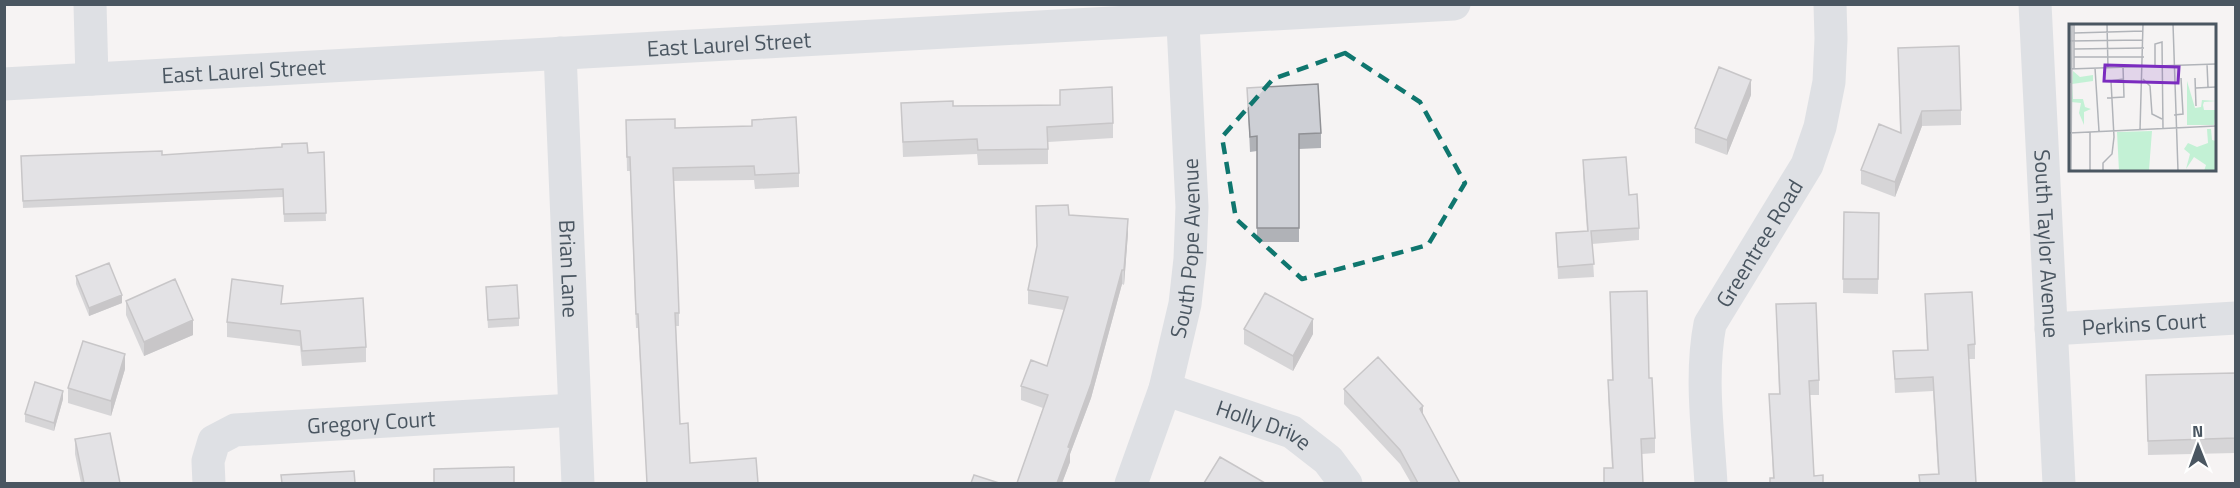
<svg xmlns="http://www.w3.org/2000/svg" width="2240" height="488" viewBox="0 0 2240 488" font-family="'Titillium Web',sans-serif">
<rect width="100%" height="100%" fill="#f5f3f3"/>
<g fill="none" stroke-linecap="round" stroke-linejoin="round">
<g stroke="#c1cad2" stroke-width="33">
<path d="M 90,4 L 92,79"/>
<path id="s1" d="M 2035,4 L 2059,484"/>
<path id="s2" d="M 560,53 L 578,484"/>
<path id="s3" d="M 4,84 L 1454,4"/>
<path id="s4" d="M 2051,329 L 2236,318"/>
<path id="s5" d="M 1165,389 L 1292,432 L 1328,460 L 1346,484"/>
<path id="s6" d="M 209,484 L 208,461 L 214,441 L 235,430 L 574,410"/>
<path id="s7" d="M 1131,484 L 1165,389 L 1185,304 L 1190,259 L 1192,207 L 1182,4"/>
<path id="s8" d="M 1711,484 C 1708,431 1700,375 1710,324 L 1807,165 L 1820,127 L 1829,82 L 1831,39 L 1830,4"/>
</g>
</g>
<path fill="#b0b2b7" d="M 1898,48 L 1961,110 L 1961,125 L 1922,126 L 1895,197 L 1861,184 L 1861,170 L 1900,133 Z
M 1247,88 L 1321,133 L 1321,148 L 1299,149 L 1299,242 L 1257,242 L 1257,151 L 1250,152 Z
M 1060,90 L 1113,123 L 1113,138 L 1048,142 L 1048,164 L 978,165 L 977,154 L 903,157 L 901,103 L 953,106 L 1060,105 Z
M 1751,95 L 1727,155 L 1695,143 L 1695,128 Z
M 626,120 L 675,128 L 799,173 L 799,187 L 755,189 L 754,180 L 674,181 L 679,313 L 679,326 L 676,326 L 680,424 L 690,463 L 758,483 L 647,483 L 638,328 L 636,328 L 630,171 L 627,171 Z
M 324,152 L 326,221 L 284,222 L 283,197 L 23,208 L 21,156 L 162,155 Z
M 1583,160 L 1629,195 L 1639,228 L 1639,240 L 1592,244 L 1594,277 L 1558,279 L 1556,233 L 1587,231 L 1583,173 Z
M 1036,206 L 1069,215 L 1128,233 L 1124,285 L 1122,284 L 1091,398 L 1070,454 L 1070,462 L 1062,483 L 1017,483 L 1043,408 L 1021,400 L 1021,386 L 1047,366 L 1064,310 L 1028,304 L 1028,290 L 1037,248 Z
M 1844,212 L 1879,213 L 1878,294 L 1843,293 Z
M 76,276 L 122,303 L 89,316 L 76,284 Z
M 1610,292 L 1649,378 L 1655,438 L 1655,453 L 1642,454 L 1643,483 L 1604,483 L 1604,468 L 1612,468 L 1608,395 L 1608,380 L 1612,380 Z
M 1925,294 L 1975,344 L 1975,359 L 1969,359 L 1976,483 L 1938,474 L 1933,391 L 1895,393 L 1893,351 L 1927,350 Z
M 486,295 L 519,318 L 519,326 L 488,328 Z
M 126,301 L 193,335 L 144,356 L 126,315 Z
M 283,303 L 366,347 L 366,362 L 302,366 L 300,346 L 227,337 L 227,322 Z
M 1776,304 L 1819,380 L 1819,395 L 1810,395 L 1814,476 L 1773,478 L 1769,394 L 1779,394 Z
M 1244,329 L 1313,334 L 1293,371 L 1244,344 Z
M 125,369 L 111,416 L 68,403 L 68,388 Z
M 2235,373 L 2235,453 L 2148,455 L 2146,375 Z
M 1344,389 L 1423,415 L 1460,483 L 1411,483 L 1400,464 L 1344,404 Z
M 63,399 L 54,431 L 25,422 L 25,414 Z
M 75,439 L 120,483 L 81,483 L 75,454 Z"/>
<path fill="#909195" d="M 1751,80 L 1751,95 L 1727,155 L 1727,140 Z
M 1922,111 L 1922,126 L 1895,197 L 1895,182 Z
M 1128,219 L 1128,233 L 1124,285 L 1124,270 Z
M 1122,270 L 1122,284 L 1091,398 L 1070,454 L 1070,462 L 1062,483 L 1057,483 Z
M 122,295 L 122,303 L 89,316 L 89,308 Z
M 1313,319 L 1313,334 L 1293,371 L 1293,356 Z
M 193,320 L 193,335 L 144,356 L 144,342 Z
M 125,354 L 125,369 L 111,416 L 111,401 Z
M 63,391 L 63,399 L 54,431 L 54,423 Z
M 1423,406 L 1423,421 L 1420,409 Z"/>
<path fill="#cdcfd5" stroke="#909195" stroke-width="1.5" d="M 1959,46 L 1961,110 L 1922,111 L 1895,182 L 1861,170 L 1879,124 L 1901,133 L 1898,48 Z
M 1719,67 L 1751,80 L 1727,140 L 1695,128 Z
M 1318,84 L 1321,133 L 1299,134 L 1299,228 L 1257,228 L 1257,136 L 1250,137 L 1247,88 Z
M 1112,87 L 1113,123 L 1047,127 L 1048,149 L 978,150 L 977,139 L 903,142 L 901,103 L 953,101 L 953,106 L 1060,105 L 1060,90 Z
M 796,117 L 799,173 L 755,175 L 754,166 L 673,168 L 677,258 L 679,313 L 675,313 L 680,424 L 688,423 L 690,463 L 756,458 L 758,483 L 647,483 L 638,314 L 636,314 L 630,157 L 627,157 L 626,120 L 675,119 L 675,128 L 752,126 L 752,120 Z
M 307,143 L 308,153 L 324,152 L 326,213 L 284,214 L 283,189 L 23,201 L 21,156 L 162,151 L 162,155 L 282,147 L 282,144 Z
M 1626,157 L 1629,195 L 1637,194 L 1639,228 L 1591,231 L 1594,264 L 1558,267 L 1556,233 L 1588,231 L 1583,160 Z
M 1068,205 L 1069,215 L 1128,219 L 1124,270 L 1122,270 L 1091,384 L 1068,447 L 1070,448 L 1057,483 L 1017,483 L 1048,395 L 1021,386 L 1031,360 L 1047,366 L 1068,297 L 1028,290 L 1037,246 L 1036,206 Z
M 1844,212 L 1879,213 L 1878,279 L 1843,279 Z
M 109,263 L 122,295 L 89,308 L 76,276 Z
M 175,279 L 193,320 L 144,342 L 126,301 Z
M 232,279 L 283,286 L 281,304 L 363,298 L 366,347 L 302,351 L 300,331 L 227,322 Z
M 517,285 L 519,318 L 488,320 L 486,287 Z
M 1647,291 L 1649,378 L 1652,378 L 1655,438 L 1641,439 L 1643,483 L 1604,483 L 1604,468 L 1613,468 L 1608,380 L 1613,380 L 1610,292 Z
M 1972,292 L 1975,344 L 1968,345 L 1976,483 L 1920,483 L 1919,475 L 1939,474 L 1933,377 L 1895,379 L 1893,351 L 1928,350 L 1925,294 Z
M 1265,293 L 1313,319 L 1293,356 L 1244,329 Z
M 1816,303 L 1819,380 L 1809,381 L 1814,476 L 1823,475 L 1823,483 L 1770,483 L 1770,478 L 1774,478 L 1769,394 L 1780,394 L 1776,304 Z
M 83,341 L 125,354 L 111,401 L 68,388 Z
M 1378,357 L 1423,406 L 1420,409 L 1460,483 L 1418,483 L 1400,450 L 1344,389 Z
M 2235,373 L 2235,438 L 2148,441 L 2146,375 Z
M 35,382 L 63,391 L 54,423 L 25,414 Z
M 110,433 L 120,483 L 84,483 L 75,439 Z
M 1220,457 L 1265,483 L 1204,483 Z
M 514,467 L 514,483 L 434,483 L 434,469 Z
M 354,471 L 355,483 L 282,483 L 281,475 Z
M 974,475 L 999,483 L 971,483 Z"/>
<path d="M0 0H2240V488H0ZM 1345,53 L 1420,102 L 1465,183 L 1428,245 L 1302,279 L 1236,219 L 1222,137 L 1273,79 Z" fill="#f5f3f3" fill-opacity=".55" fill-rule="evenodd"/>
<path fill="none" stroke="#0f766e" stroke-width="4.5" stroke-dasharray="12 8" stroke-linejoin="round" d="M 1345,53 L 1420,102 L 1465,183 L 1428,245 L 1302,279 L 1236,219 L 1222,137 L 1273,79 Z"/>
<g text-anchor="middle" stroke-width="4.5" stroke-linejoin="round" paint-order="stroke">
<g font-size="22" fill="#4a5661" stroke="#fff">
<text dy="8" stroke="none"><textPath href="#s3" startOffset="726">East Laurel Street</textPath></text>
<text dy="8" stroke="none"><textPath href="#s3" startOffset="240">East Laurel Street</textPath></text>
<text dy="8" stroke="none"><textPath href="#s8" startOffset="255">Greentree Road</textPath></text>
<text dy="8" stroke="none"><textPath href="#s1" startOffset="240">South Taylor Avenue</textPath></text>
<text dy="8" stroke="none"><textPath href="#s7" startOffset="244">South Pope Avenue</textPath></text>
<text dy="8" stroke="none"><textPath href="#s2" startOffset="216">Brian Lane</textPath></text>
<text dy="8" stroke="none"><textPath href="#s4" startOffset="93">Perkins Court</textPath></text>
<text dy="8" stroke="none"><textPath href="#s6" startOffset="204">Gregory Court</textPath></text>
<text dy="8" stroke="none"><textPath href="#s5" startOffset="105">Holly Drive</textPath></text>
</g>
</g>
<g transform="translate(2069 24)">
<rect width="147" height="147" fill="#f5f3f3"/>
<path d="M 4,47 L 11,53 L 24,51 L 24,57 L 3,60 L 4,75 L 14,75 L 16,83 L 22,85 L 15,88 L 15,101 L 10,89 L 12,79 L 2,78 ZM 118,57 L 126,84 L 132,83 L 133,76 L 147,77 L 135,78 L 134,81 L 135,86 L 147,86 L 145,101 L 118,101 ZM 138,105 L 142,105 L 143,116 L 147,117 L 147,147 L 135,147 L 137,141 L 125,133 L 117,145 L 121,130 L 115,125 L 119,119 L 128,123 L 139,119 ZM 83,107 L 80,146 L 50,147 L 48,108 Z" fill="#c3f1d5"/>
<path fill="none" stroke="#b1b4b9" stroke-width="1.5" d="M 5,0 L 5,45M 38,0 L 39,44M 104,0 L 109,147M 5,9 L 74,7M 0,17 L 74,16M 5,25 L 75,24M 5,33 L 75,33M 138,40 L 139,63M 86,42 L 86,20 L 93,18 L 94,105M 26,44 L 30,107M 0,45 L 147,40M 126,54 L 127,82M 74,55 L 81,62 L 83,90 L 93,95M 1,59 L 1,0M 127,64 L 147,63M 38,74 L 55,73 L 54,43M 105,91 L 114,90 L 112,54M 71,106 L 74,0M 0,109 L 147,102M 2,147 L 3,0M 21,147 L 21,108M 34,147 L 34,139 L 43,130 L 45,113 L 42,57 L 54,55"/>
<path fill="#7b2cbf" fill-opacity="0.15" stroke="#7b2cbf" stroke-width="3" d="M 36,41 L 110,43 L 109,59 L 35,57 Z"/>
<rect width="147" height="147" fill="none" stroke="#4a5661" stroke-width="3"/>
</g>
<rect width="2240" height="488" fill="none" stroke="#4a5661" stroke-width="12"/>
<g transform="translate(2198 446) rotate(359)" stroke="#ffffff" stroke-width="4.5" paint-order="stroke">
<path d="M0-4.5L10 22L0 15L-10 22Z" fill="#4a5661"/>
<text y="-9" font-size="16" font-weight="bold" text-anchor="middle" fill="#4a5661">N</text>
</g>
</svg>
